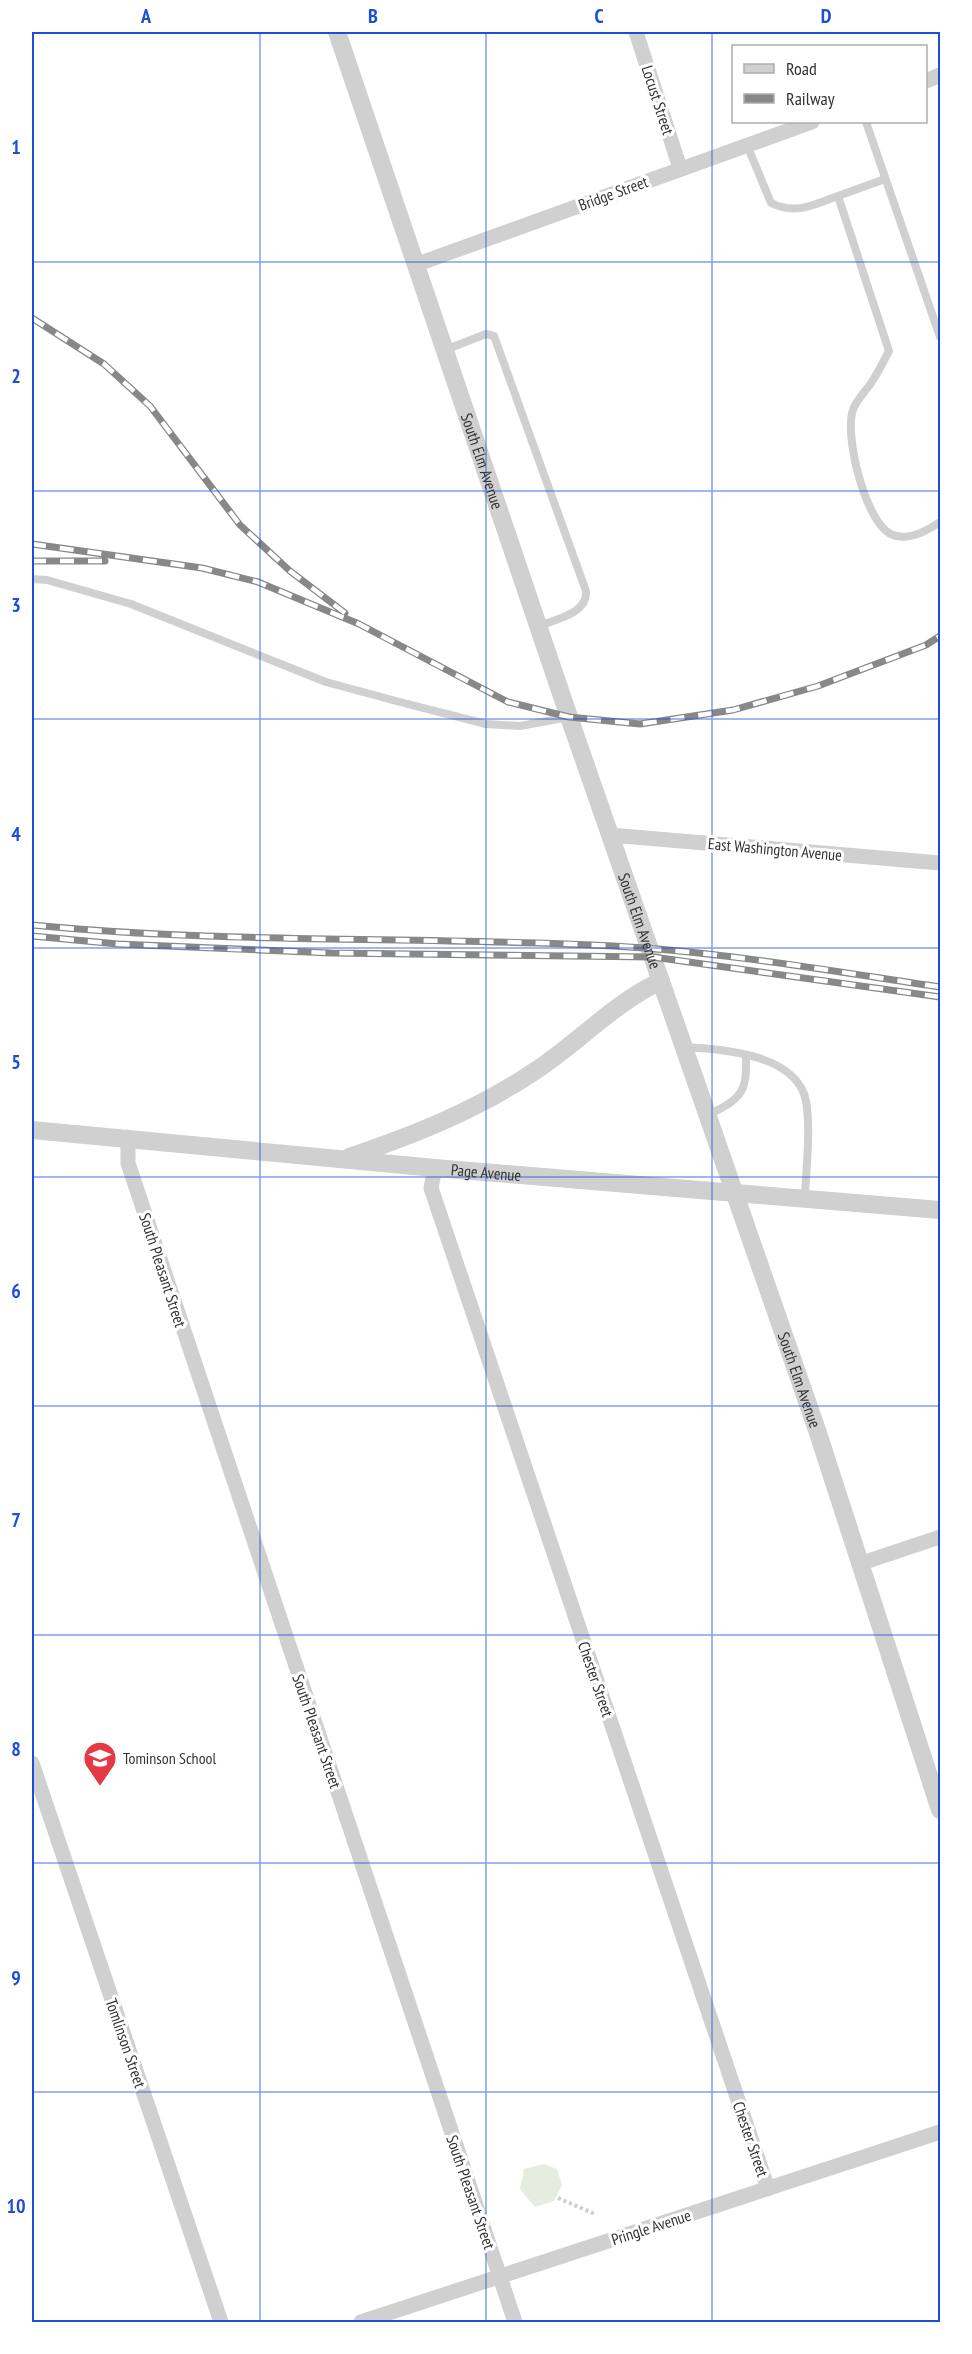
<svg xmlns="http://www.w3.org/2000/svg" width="972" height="2354" viewBox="0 0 972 2354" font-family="'PT Sans Narrow',sans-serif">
<rect width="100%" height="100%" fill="#fff"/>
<path fill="#e6ecdf" d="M 544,2164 L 557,2169 L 562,2185 L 554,2201 L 535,2207 L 520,2189 L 524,2169 Z"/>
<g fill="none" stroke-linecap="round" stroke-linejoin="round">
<path stroke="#cdcdcd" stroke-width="4" stroke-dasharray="3 3" stroke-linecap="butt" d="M 558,2198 L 595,2214"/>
<path stroke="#d0d0d0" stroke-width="8" d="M 866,122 L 940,337
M 747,145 L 771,203 C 796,215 813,205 838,196 L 889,351 C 883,362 878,373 871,383 C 866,391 856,400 853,410 C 844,435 865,519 889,533 C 906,543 927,531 940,522
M 838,196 L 885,179
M 445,350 L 486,334 L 494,336 L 586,591 C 588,613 557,619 539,626
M 32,579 L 47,580 L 131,604 L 326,682 L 396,701 L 486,724 L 520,726 L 569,717
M 684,1047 C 722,1049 797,1054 806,1101 C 811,1131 806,1167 805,1197
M 708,1115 C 742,1098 747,1093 746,1055"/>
<path stroke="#d0d0d0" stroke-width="15" d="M 636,32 L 680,168
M 926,81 L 940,75
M 415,265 L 812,122
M 610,835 L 940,863
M 128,1137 L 128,1163 L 515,2322
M 435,1168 L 431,1188 L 768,2189
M 859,1564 L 940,1537
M 32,1763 L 221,2322
M 361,2322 L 940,2132"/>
<g stroke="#d0d0d0" stroke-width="18">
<path id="s1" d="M 337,32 L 569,717 L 817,1430 L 940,1810"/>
<path id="s2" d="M 32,1130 L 435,1168 L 940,1210"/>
<path d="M 349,1157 C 414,1135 477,1110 535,1071 C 578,1043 615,1002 661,981"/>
</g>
<g stroke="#888" stroke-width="7">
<path id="rail" d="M 32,318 L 104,364 L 150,406 L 240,525 L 290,571 L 345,613
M 32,544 L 202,568 L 258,582 L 359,624 L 508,702 L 569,717 L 640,724 L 733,710 L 818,686 L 926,645 L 940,636
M 32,561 L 105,561
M 32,925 C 225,944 419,936 613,946 C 723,952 832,971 940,987
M 32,936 L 118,944 L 331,953 L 653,957 L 940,997"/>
</g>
<use href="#rail" stroke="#fff" stroke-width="4.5" stroke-dasharray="14" stroke-linecap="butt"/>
</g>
<path fill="none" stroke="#1d4ed8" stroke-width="1.5" stroke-opacity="0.55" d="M 260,32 L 260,2322M 486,32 L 486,2322M 712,32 L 712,2322M 32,262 L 940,262M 32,491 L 940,491M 32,719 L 940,719M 32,948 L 940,948M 32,1177 L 940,1177M 32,1406 L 940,1406M 32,1635 L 940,1635M 32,1863 L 940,1863M 32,2092 L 940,2092"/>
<defs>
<g id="school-pin" transform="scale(1.725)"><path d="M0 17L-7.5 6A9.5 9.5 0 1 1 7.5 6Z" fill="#e63946" stroke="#fff"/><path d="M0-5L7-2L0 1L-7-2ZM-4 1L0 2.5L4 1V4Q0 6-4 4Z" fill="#fff"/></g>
</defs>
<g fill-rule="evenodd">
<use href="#school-pin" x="100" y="1758"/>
</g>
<g text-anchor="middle" stroke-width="6" stroke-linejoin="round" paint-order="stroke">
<g font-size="16" fill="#333" stroke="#fff">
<text transform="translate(658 100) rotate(72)" y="6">Locust Street</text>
<text transform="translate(613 193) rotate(-20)" y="6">Bridge Street</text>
<text dy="6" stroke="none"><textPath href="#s1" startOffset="453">South Elm Avenue</textPath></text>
<text transform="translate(775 849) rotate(5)" y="6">East Washington Avenue</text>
<text dy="6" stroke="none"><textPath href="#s1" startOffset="939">South Elm Avenue</textPath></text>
<text dy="6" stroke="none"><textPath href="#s2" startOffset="456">Page Avenue</textPath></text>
<text transform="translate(163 1270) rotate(72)" y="6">South Pleasant Street</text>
<text dy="6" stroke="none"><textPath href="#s1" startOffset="1425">South Elm Avenue</textPath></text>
<text transform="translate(596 1679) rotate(71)" y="6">Chester Street</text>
<text transform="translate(317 1731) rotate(71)" y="6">South Pleasant Street</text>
<text transform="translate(126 2043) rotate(71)" y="6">Tomlinson Street</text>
<text transform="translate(751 2139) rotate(71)" y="6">Chester Street</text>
<text transform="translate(471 2192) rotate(71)" y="6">South Pleasant Street</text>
<text transform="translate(651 2227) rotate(-18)" y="6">Pringle Avenue</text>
</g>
<g font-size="16" fill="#333" stroke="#fff" text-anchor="start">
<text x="123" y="1764">Tominson School</text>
</g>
</g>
<rect width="972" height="2354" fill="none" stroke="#ffffff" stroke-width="66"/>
<rect x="732" y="45" width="195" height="78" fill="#ffffff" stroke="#adadad" stroke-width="1.5"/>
<rect x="744" y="64" width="30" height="9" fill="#d0d0d0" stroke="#adadad" stroke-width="1.5"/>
<text x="786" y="75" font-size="18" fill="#333333">Road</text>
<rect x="744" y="94" width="30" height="9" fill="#888888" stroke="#adadad" stroke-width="1.5"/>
<text x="786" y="105" font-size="18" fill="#333333">Railway</text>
<rect x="33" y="33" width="906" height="2288" fill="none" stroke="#1d4ed8" stroke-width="2"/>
<g font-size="20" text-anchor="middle" font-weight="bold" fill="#1d4ed8">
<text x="146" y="23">A</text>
<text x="373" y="23">B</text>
<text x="599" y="23">C</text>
<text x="826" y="23">D</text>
<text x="16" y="154">1</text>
<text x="16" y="383">2</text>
<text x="16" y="612">3</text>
<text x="16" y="841">4</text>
<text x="16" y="1069">5</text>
<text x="16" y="1298">6</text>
<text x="16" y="1527">7</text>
<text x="16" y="1756">8</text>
<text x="16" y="1985">9</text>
<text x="16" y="2213">10</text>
</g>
</svg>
